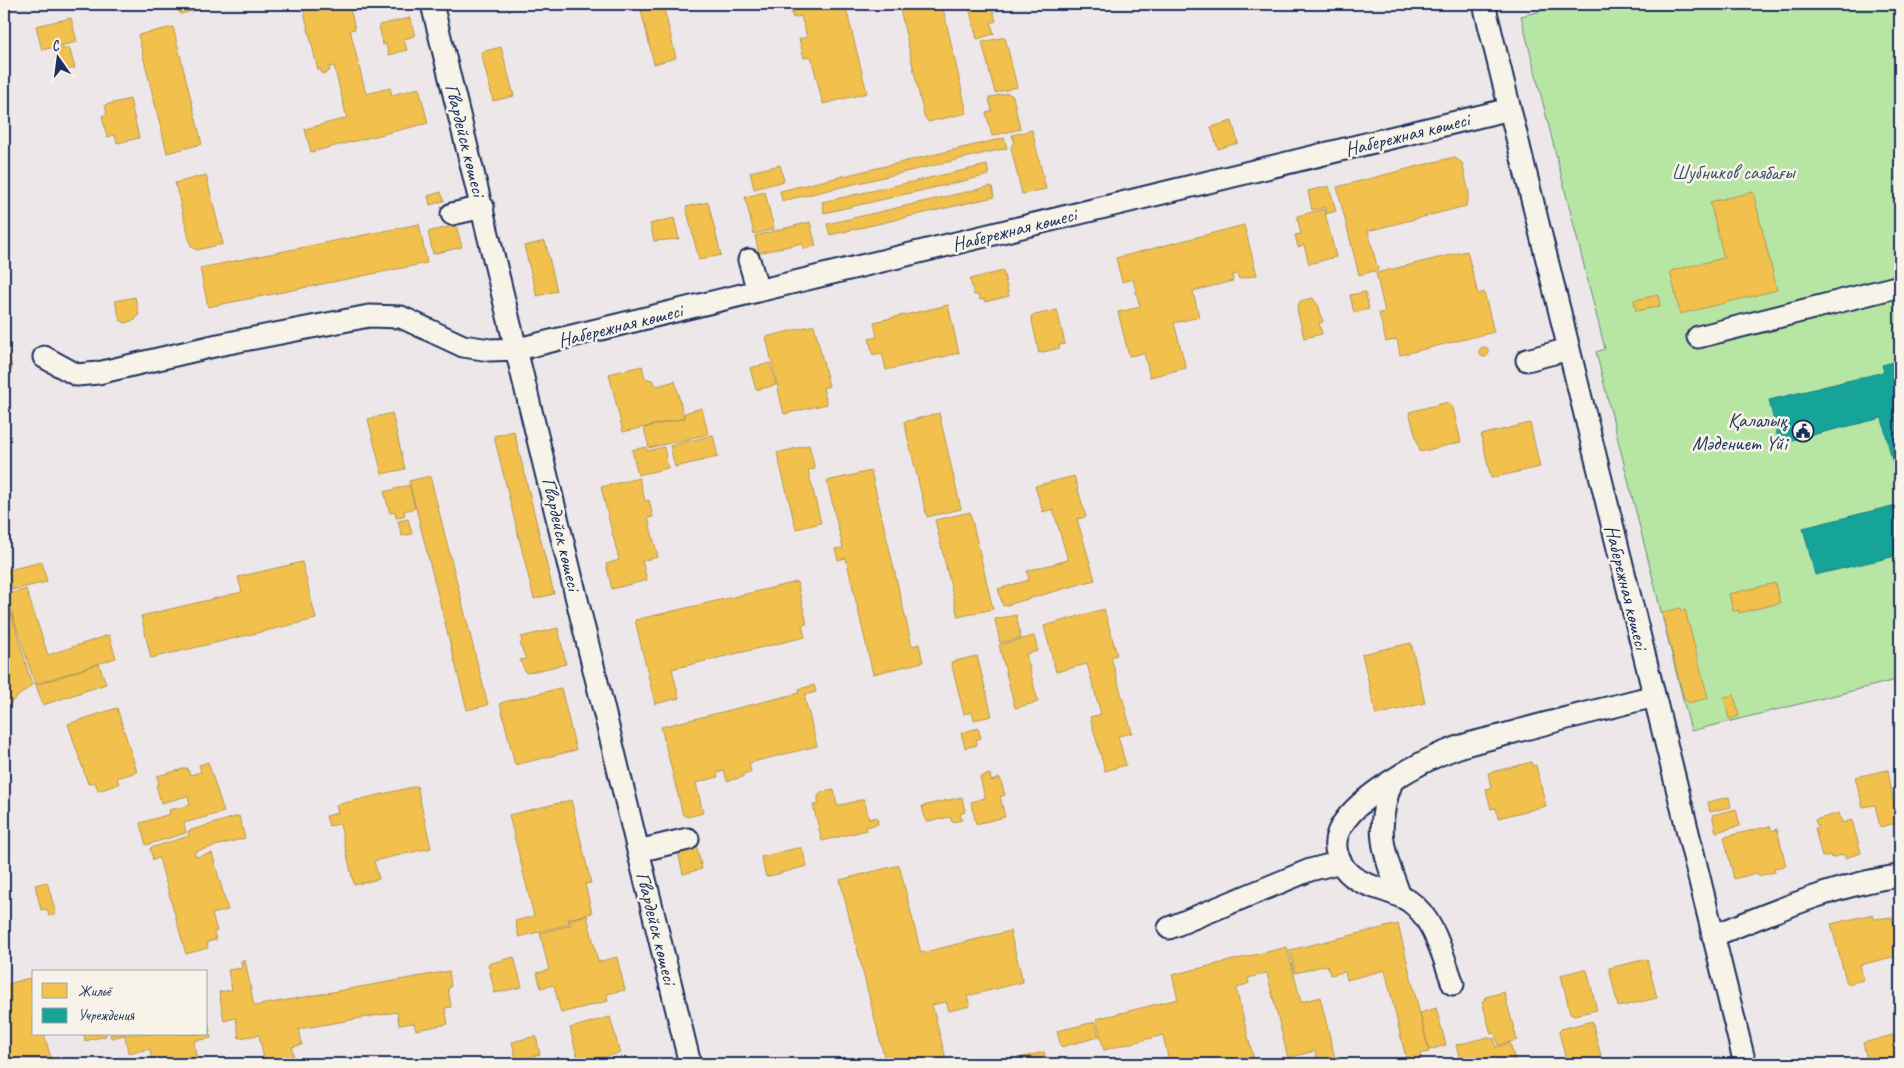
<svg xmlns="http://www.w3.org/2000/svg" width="1904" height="1068" viewBox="0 0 1904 1068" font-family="Caveat,sans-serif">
<rect width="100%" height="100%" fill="#ede7e9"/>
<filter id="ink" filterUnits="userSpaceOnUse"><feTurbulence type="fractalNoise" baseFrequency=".02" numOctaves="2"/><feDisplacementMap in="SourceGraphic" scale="10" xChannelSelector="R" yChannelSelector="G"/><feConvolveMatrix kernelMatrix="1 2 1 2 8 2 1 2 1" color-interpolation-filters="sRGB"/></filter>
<g filter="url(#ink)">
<path fill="#b7e5a3" stroke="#698a80" d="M 1569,4 L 1900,4 L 1900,679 L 1691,731 L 1596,352 L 1605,349 L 1521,16 Z"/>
<path fill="#f2c14e" stroke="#b29553" d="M 177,4 L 223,4 L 180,14 Z
M 302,4 L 349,4 L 355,29 L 350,30 L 366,94 L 390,88 L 392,95 L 419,88 L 428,123 L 311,152 L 305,129 L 347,118 L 334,66 L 329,67 L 330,71 L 322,74 L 320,69 L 318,70 Z
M 663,4 L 676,58 L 654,64 L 641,10 Z
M 789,4 L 845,4 L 867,93 L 823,104 L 811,56 L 804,58 L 799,39 L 807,37 L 801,16 L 793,18 Z
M 899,4 L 942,4 L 967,113 L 928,122 L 924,116 Z
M 983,4 L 985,9 L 992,7 L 996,21 L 991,23 L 994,34 L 977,39 L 969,7 Z
M 71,18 L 77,42 L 42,50 L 36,26 Z
M 410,18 L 415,36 L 404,39 L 407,50 L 389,55 L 386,44 L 383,45 L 379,25 Z
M 173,27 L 202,144 L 167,153 L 138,35 Z
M 1005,37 L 1017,87 L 995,93 L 982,42 Z
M 69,47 L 75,68 L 59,72 L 55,55 L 57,50 Z
M 501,47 L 514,96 L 493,101 L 481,52 Z
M 1007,93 L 1013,96 L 1020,129 L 992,136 L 986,113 L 992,111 L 989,98 Z
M 130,99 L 139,138 L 117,143 L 115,135 L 107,137 L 102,116 L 107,114 L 105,105 Z
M 1232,121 L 1238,143 L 1218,149 L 1211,127 Z
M 1032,130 L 1046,189 L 1022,194 L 1011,148 L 1014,141 L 1012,135 Z
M 1004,138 L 1007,148 L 782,201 L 780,191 Z
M 1454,157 L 1462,163 L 1469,193 L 1466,206 L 1368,231 L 1378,270 L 1359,275 L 1337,187 Z
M 780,165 L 784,181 L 754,189 L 750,172 Z
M 987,165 L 989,175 L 824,213 L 822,202 Z
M 206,175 L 223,244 L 197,250 L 191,246 L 175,183 Z
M 992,186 L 994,197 L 830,235 L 827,224 Z
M 1329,186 L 1336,211 L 1326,214 L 1325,207 L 1312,210 L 1308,191 Z
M 441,192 L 444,201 L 430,205 L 428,196 Z
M 765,192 L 774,229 L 754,234 L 745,197 Z
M 1753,192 L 1777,290 L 1680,314 L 1670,271 L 1724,258 L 1710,202 Z
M 708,202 L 721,255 L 699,260 L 686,207 Z
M 1324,209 L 1336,257 L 1309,264 L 1304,245 L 1298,247 L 1295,235 L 1301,234 L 1297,216 Z
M 674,218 L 679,239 L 654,241 L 650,224 Z
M 810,222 L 816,246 L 803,249 L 802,243 L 759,253 L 755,236 Z
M 419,224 L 427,263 L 208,307 L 200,268 Z
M 456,225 L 462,247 L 433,254 L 428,232 Z
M 1244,225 L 1257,275 L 1239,279 L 1237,274 L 1232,275 L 1233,281 L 1193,291 L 1199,317 L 1174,323 L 1186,368 L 1150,377 L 1144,353 L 1129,356 L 1118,312 L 1140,307 L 1133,279 L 1122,282 L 1116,258 Z
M 545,241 L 557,291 L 537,296 L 524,246 Z
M 1467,251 L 1478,294 L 1484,292 L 1494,332 L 1400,355 L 1397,339 L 1386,342 L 1379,313 L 1385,312 L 1376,273 Z
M 1003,271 L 1009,296 L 985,302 L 984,299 L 980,300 L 978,295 L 974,295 L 970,279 Z
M 1365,292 L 1369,309 L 1354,313 L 1350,295 Z
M 1658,295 L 1660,306 L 1636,311 L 1634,300 Z
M 135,297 L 139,314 L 135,320 L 125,323 L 120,320 L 115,301 Z
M 1313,298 L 1319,307 L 1323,322 L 1319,323 L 1322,334 L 1304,338 L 1297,309 L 1300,301 Z
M 948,305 L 959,353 L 886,370 L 882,353 L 873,355 L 869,339 L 877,337 L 874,322 Z
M 1057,310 L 1065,344 L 1059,345 L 1060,348 L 1039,353 L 1031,316 Z
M 814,325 L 829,386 L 823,388 L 827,404 L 784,414 L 766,337 Z
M1479 352a5 5 0 1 1 10 0a5 5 0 1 1-10 0Z
M 9,351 L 12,370 L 4,371 L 4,352 Z
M 770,363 L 776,385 L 756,390 L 750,368 Z
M 642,366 L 645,378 L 652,380 L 657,386 L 675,381 L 684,418 L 623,432 L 609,374 Z
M 1448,402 L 1453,408 L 1461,442 L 1420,452 L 1409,412 Z
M 702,408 L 708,434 L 649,448 L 644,428 L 685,418 L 684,413 Z
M 392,413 L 405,469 L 382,474 L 368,419 Z
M 939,413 L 961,509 L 927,517 L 904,422 Z
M 1530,423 L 1540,467 L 1491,478 L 1481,435 Z
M 514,431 L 554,594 L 534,599 L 494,436 Z
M 713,435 L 718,457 L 675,467 L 670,446 Z
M 809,445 L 815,469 L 808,470 L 821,523 L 796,529 L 777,453 Z
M 646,447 L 647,451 L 664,447 L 668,468 L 638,475 L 632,450 Z
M 871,471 L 912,646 L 919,644 L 923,662 L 873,674 L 846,558 L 838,560 L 835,549 L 843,548 L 827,481 Z
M 430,476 L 488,705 L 467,710 L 409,481 Z
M 1074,476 L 1086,517 L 1077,519 L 1095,580 L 1003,606 L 998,589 L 1029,580 L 1027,571 L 1068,560 L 1053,509 L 1043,512 L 1035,486 Z
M 639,478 L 645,501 L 649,500 L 653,517 L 648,518 L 658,557 L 642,561 L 647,580 L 612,589 L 606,564 L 619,560 L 601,487 Z
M 409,485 L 415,508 L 404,511 L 405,515 L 396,518 L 395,512 L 390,513 L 384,492 Z
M 970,512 L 993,609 L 958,617 L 935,520 Z
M 408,519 L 412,534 L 402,536 L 398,521 Z
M 42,562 L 47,582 L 12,590 L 8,570 Z
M 302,562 L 316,619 L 151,658 L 141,616 L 242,592 L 238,577 Z
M 797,582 L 807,624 L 802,625 L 805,637 L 672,669 L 679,698 L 655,704 L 635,620 Z
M 1775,583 L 1780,603 L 1739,613 L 1739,610 L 1733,611 L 1729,594 Z
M 26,589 L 48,655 L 109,635 L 116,658 L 35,684 L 6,595 Z
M 5,592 L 32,685 L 5,707 L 4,707 Z
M 1680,608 L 1681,611 L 1685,610 L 1708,698 L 1689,703 L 1684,699 L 1662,613 Z
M 1104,609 L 1117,655 L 1111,657 L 1132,733 L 1118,736 L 1126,765 L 1105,771 L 1090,717 L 1101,714 L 1087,664 L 1056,672 L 1044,626 Z
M 1016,615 L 1021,638 L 1000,643 L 995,619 Z
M 558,628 L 566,664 L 526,673 L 520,660 L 526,659 L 520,644 L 522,643 L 521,637 Z
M 1034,636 L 1038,651 L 1026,654 L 1038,702 L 1015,708 L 999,645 Z
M 1411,643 L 1425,703 L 1376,715 L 1362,654 Z
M 977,656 L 992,716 L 974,720 L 972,712 L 964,714 L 951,662 Z
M 99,664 L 106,684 L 43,705 L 36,685 Z
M 814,685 L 816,692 L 804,695 L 817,746 L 749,763 L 751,772 L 743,774 L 743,777 L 727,781 L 724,771 L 717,773 L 718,777 L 696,783 L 703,813 L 688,817 L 683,815 L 661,727 L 799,693 L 799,689 Z
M 561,688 L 576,750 L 515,765 L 500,703 Z
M 1734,695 L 1739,716 L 1729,719 L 1724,697 Z
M 117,708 L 137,772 L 117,778 L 119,784 L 98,791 L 95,782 L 88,784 L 68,724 Z
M 978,728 L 981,738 L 976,740 L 977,745 L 965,748 L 961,733 Z
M 208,762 L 224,812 L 184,823 L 186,833 L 146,845 L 140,823 L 170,814 L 169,810 L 190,805 L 188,796 L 161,803 L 156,785 L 159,784 L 157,776 L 187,768 L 190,775 L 201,772 L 199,765 Z
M 1532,762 L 1533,766 L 1536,765 L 1546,806 L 1498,818 L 1496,808 L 1491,809 L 1486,789 L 1491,788 L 1488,773 Z
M 1888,770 L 1897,823 L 1880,827 L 1875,805 L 1863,807 L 1855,777 Z
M 990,774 L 991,781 L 1000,778 L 1005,795 L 1000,797 L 1005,817 L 976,824 L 971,802 L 985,798 L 980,777 Z
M 417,786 L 431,848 L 374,861 L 379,879 L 354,885 L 340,824 L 329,826 L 326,816 L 338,813 L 336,805 Z
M 834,790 L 837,806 L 864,799 L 869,819 L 877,817 L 878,824 L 866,827 L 867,830 L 822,841 L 813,805 L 818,805 L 818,796 L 822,792 Z
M 962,797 L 965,812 L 960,814 L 962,820 L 952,822 L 950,817 L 926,822 L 922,806 Z
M 1729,797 L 1731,807 L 1710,812 L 1708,802 Z
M 571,800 L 591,883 L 585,884 L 592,913 L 568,919 L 569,924 L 519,937 L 515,921 L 534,916 L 509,815 Z
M 1736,809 L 1740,826 L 1716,832 L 1712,815 Z
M 1839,813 L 1842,823 L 1852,820 L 1861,853 L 1845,858 L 1844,854 L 1831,858 L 1830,855 L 1822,857 L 1815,828 L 1818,828 L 1815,820 Z
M 239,816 L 245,838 L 194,852 L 196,857 L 212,853 L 228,910 L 212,914 L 217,931 L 214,932 L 216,940 L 207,942 L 208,948 L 186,954 L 159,858 L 153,860 L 150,848 L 189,836 L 188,831 Z
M 1770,826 L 1772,831 L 1777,829 L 1786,866 L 1774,868 L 1775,872 L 1758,876 L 1757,873 L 1734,879 L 1724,837 Z
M 696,844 L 702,869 L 683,874 L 678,852 Z
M 797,848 L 802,848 L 807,866 L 766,877 L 761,857 Z
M 899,865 L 921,953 L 1010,931 L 1023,982 L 967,996 L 970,1006 L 949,1011 L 946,1002 L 932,1005 L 946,1059 L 927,1064 L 886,1064 L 840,880 Z
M 47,882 L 56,914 L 49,916 L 47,909 L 41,910 L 35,885 Z
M 1873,914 L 1874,919 L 1892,917 L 1900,951 L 1897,956 L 1860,965 L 1864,980 L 1847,984 L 1831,924 Z
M 587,915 L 598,962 L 617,957 L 625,990 L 607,994 L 608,1001 L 561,1013 L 554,985 L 541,988 L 537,973 L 549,970 L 540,933 L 571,925 L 569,920 Z
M 1398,924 L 1429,1052 L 1420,1054 L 1422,1059 L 1411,1061 L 1410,1057 L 1406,1058 L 1385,970 L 1347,980 L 1345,972 L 1330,975 L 1327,965 L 1295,973 L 1290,950 Z
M 1287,947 L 1301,1002 L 1320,997 L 1335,1058 L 1318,1062 L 1315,1051 L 1288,1058 L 1267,973 L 1248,978 L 1249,983 L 1236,989 L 1255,1064 L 1148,1064 L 1148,1062 L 1168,1057 L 1163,1035 L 1104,1050 L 1096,1019 L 1178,999 L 1172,975 Z
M 514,957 L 522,987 L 495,993 L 488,964 Z
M 1647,959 L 1657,998 L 1618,1007 L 1609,968 Z
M 245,960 L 254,1006 L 449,971 L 451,987 L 448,988 L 451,1007 L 445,1008 L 448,1024 L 416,1030 L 414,1023 L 399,1025 L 397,1012 L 299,1029 L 302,1045 L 292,1047 L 295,1064 L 265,1064 L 259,1035 L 239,1038 L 236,1018 L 224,1021 L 219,992 L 232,990 L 228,970 L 242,968 L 241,961 Z
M 1580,970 L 1587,970 L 1597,1010 L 1574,1015 L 1570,1013 L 1561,975 Z
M 29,978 L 34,995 L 34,1034 L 44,1034 L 51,1058 L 38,1061 L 39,1064 L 5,1064 L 4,985 Z
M 1504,992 L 1517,1040 L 1498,1045 L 1495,1033 L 1491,1034 L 1482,1001 L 1486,1000 L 1485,997 Z
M 1436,1008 L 1446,1045 L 1429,1050 L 1420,1013 Z
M 206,1010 L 211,1038 L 194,1041 L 197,1064 L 152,1064 L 150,1049 L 128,1053 L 125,1035 L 111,1038 L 110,1034 L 206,1034 Z
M 610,1017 L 620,1053 L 579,1063 L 570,1028 Z
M 1592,1021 L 1602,1060 L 1585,1064 L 1567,1064 L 1559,1032 L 1561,1029 Z
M 1095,1022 L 1099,1037 L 1061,1047 L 1057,1031 Z
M 1900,1033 L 1900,1064 L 1868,1064 L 1863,1043 Z
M 84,1034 L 106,1034 L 106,1036 L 85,1041 Z
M 536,1036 L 540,1054 L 530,1057 L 531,1060 L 517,1063 L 512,1042 Z
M 1488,1037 L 1489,1039 L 1494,1038 L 1496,1047 L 1510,1043 L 1516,1064 L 1461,1064 L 1456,1045 Z
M 1044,1052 L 1047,1064 L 994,1064 Z"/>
<path fill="#17a398" stroke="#188087" d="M 1900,350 L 1900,494 L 1882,418 L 1779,443 L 1769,400 L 1884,372 L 1882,365 L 1897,361 L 1895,352 Z
M 1900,504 L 1900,555 L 1815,575 L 1803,528 Z"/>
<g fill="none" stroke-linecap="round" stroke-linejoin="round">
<g stroke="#1b2f5e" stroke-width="25">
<path id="street" d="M 432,4 L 690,1064
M 1484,4 L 1745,1064
M 452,214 L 483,207
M 749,260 L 758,291
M 1698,337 L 1900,286
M 44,357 L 77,375 L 98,373 L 218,345 L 369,316 L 401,317 L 463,346 L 490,350 L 518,349 L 1510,109
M 1527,360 L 1569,349
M 1392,781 C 1374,829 1383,851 1400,896
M 638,851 L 688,839
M 1169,928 L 1310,870 L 1341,862
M 1713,936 C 1770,913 1840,883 1900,876
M 1453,984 C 1443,957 1434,918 1409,901 C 1387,887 1354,888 1341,863 C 1336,854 1334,843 1338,833 C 1351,799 1422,760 1456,748 C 1472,742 1490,739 1507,734 C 1556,720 1605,709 1654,696"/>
</g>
<use href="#street" stroke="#f7f3e8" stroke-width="21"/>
</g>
</g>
<defs>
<g id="civic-ring" transform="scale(1.125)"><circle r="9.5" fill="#f7f3e8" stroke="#1b2f5e" stroke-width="1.5"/><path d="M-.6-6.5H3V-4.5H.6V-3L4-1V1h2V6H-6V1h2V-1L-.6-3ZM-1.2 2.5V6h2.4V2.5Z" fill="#1b2f5e"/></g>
</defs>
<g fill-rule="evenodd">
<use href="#civic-ring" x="1803" y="431"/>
</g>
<g text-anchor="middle" stroke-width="5" stroke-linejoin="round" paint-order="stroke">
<g font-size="20" fill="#1b2f5e" stroke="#f7f3e8">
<text transform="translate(1407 134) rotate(-14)" y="7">Набережная көшесі</text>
<text transform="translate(466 140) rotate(76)" y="7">Гвардейск көшесі</text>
<text transform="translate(1014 229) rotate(-14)" y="7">Набережная көшесі</text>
<text transform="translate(620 325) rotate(-14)" y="7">Набережная көшесі</text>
<text transform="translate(562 534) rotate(77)" y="7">Гвардейск көшесі</text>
<text transform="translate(1627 587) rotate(76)" y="7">Набережная көшесі</text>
<text transform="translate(657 928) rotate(76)" y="7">Гвардейск көшесі</text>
</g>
<g font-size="20" fill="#3a536c" stroke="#f7f3e8">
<text x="1733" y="179">Шубников саябағы</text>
</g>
<g font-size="20" fill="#1b2f5e" stroke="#f7f3e8" text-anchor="end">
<text x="1787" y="427">Қалалық<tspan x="1787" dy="23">Мәдениет Үйі</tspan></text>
</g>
</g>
<rect width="1904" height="1068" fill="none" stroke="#f7f3e8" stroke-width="20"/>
<rect x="10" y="10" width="1884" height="1048" fill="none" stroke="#1b2f5e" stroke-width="2" filter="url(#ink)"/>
<rect x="32" y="970" width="175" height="65" fill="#f7f3e8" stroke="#9fa5b1"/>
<rect x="42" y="983" width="25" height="15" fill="#f2c14e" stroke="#9fa5b1"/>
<text x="78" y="996" font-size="15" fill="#1b2f5e">Жильё</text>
<rect x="42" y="1008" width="25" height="15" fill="#17a398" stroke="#9fa5b1"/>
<text x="78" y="1020" font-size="15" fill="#1b2f5e">Учреждения</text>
<g transform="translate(58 58) rotate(346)" stroke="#f7f3e8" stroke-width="4" paint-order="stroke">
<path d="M0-4L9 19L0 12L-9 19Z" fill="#1b2f5e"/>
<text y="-8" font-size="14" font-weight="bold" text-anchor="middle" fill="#1b2f5e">С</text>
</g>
</svg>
